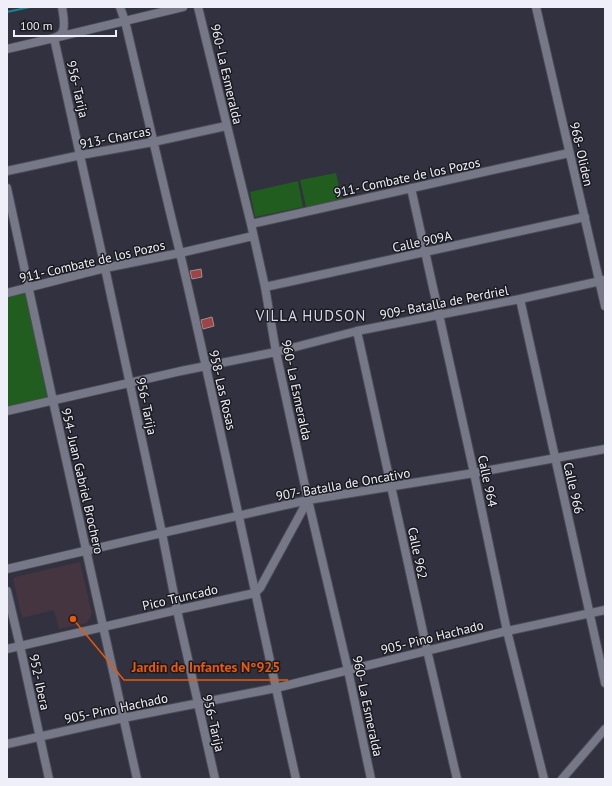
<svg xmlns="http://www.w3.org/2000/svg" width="612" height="786" viewBox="0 0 612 786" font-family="'PT Sans',sans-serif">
<rect width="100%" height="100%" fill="#31313f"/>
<path fill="#453541" d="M 80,562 L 92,614 L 87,623 L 59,629 L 54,610 L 22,618 L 13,579 L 15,577 Z"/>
<path fill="#205d1f" d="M 336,173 L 342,200 L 306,207 L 300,180 Z
M 298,181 L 303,207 L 255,217 L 250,192 Z
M 27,292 L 50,399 L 7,408 L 7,296 Z"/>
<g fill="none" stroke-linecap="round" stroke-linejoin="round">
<path stroke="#148796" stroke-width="2" d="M 7,12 L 30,7"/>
</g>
<path fill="#9d4446" stroke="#a38f8e" d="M 201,269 L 202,277 L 192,279 L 190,271 Z
M 212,317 L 214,326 L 203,329 L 201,320 Z"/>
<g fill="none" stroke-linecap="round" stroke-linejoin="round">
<g stroke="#4c4c58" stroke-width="10">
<path id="street" d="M 62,7 C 63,13 66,27 62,33 C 60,36 57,37 54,38 L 105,268 L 162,533 L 177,610 L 215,779
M 120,7 L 125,21 C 143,99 161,176 180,253 C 221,428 257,604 296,779
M 198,7 L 251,224 L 265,287 L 276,352 L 308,500 L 348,670 L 371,779
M 536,7 L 605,306
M 7,49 L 54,38 L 183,7
M 7,171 L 81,155 L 153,142 L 226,126
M 7,188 L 53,401 L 137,779
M 411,188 L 474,473 L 507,631 L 544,779
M 251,224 L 569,153
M 265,287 L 585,217
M 7,293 L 105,268 L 180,253 L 253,236
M 520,299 L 605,683
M 357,331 L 427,650 L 457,779
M 7,411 L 181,371 L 276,352 L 357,331 L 520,299 L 605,280
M 7,569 L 162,533 L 308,500 L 474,473 L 605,449
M 7,591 L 20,646 L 49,779
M 7,649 L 177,610 L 255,593 L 260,588 L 308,500
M 7,744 L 123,718 L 276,688 L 507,631 L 605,610
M 562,779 L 605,729"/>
</g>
<use href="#street" stroke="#777887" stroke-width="8"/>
</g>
<g text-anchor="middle" stroke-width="3" stroke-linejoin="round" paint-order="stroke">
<g font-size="13" fill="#eeeff8" stroke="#1a1a20">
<text transform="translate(227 74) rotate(77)" y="5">960- La Esmeralda</text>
<text transform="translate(78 89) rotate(77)" y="5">956- Tarija</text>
<text transform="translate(115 137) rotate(-11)" y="5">913- Charcas</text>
<text transform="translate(582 154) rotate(77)" y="5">968- Oliden</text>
<text transform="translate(407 177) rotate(-12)" y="5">911- Combate de los Pozos</text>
<text transform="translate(422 241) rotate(-12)" y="5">Calle 909A</text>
<text transform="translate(92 261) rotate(-13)" y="5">911- Combate de los Pozos</text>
<text transform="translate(444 302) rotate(-11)" y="5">909- Batalla de Perdriel</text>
<text transform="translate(223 390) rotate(77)" y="5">958- Las Rosas</text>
<text transform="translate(297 390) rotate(78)" y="5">960- La Esmeralda</text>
<text transform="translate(147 406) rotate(78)" y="5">956- Tarija</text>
<text transform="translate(83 481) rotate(77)" y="5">954- Juan Gabriel Brochero</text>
<text transform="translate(488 481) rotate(78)" y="5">Calle 964</text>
<text transform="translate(343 484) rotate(-10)" y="5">907- Batalla de Oncativo</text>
<text transform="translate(574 488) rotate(77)" y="5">Calle 966</text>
<text transform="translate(418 553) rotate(78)" y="5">Calle 962</text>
<text transform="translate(180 597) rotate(-13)" y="5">Pico Truncado</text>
<text transform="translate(432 637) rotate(-14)" y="5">905- Pino Hachado</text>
<text transform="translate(40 682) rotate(78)" y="5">952- Ibera</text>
<text transform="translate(368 706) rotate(78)" y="5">960- La Esmeralda</text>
<text transform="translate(116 708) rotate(-12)" y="5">905- Pino Hachado</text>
<text transform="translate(214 723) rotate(77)" y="5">956- Tarija</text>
</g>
<g font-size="15" letter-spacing="1" fill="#d7d8ea" stroke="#1a1a20">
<text x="311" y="321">VILLA HUDSON</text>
</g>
</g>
<path fill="none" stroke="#e8590c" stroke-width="1.5" d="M73 619L124 680H288"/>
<circle fill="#e8590c" stroke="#1a1a20" stroke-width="1.5" cx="73" cy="619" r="4"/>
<g font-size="14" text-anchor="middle" font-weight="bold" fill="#e8590c" stroke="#1a1a20" stroke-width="3" stroke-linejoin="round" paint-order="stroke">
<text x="206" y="672">Jardín de Infantes N°925</text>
</g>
<rect width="612" height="786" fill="none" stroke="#eeeff8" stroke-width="16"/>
<path d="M14 30v6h102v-6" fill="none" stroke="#eeeff8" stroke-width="2"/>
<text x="20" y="30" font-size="12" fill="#eeeff8" stroke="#1a1a20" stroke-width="3" paint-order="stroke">100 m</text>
</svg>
